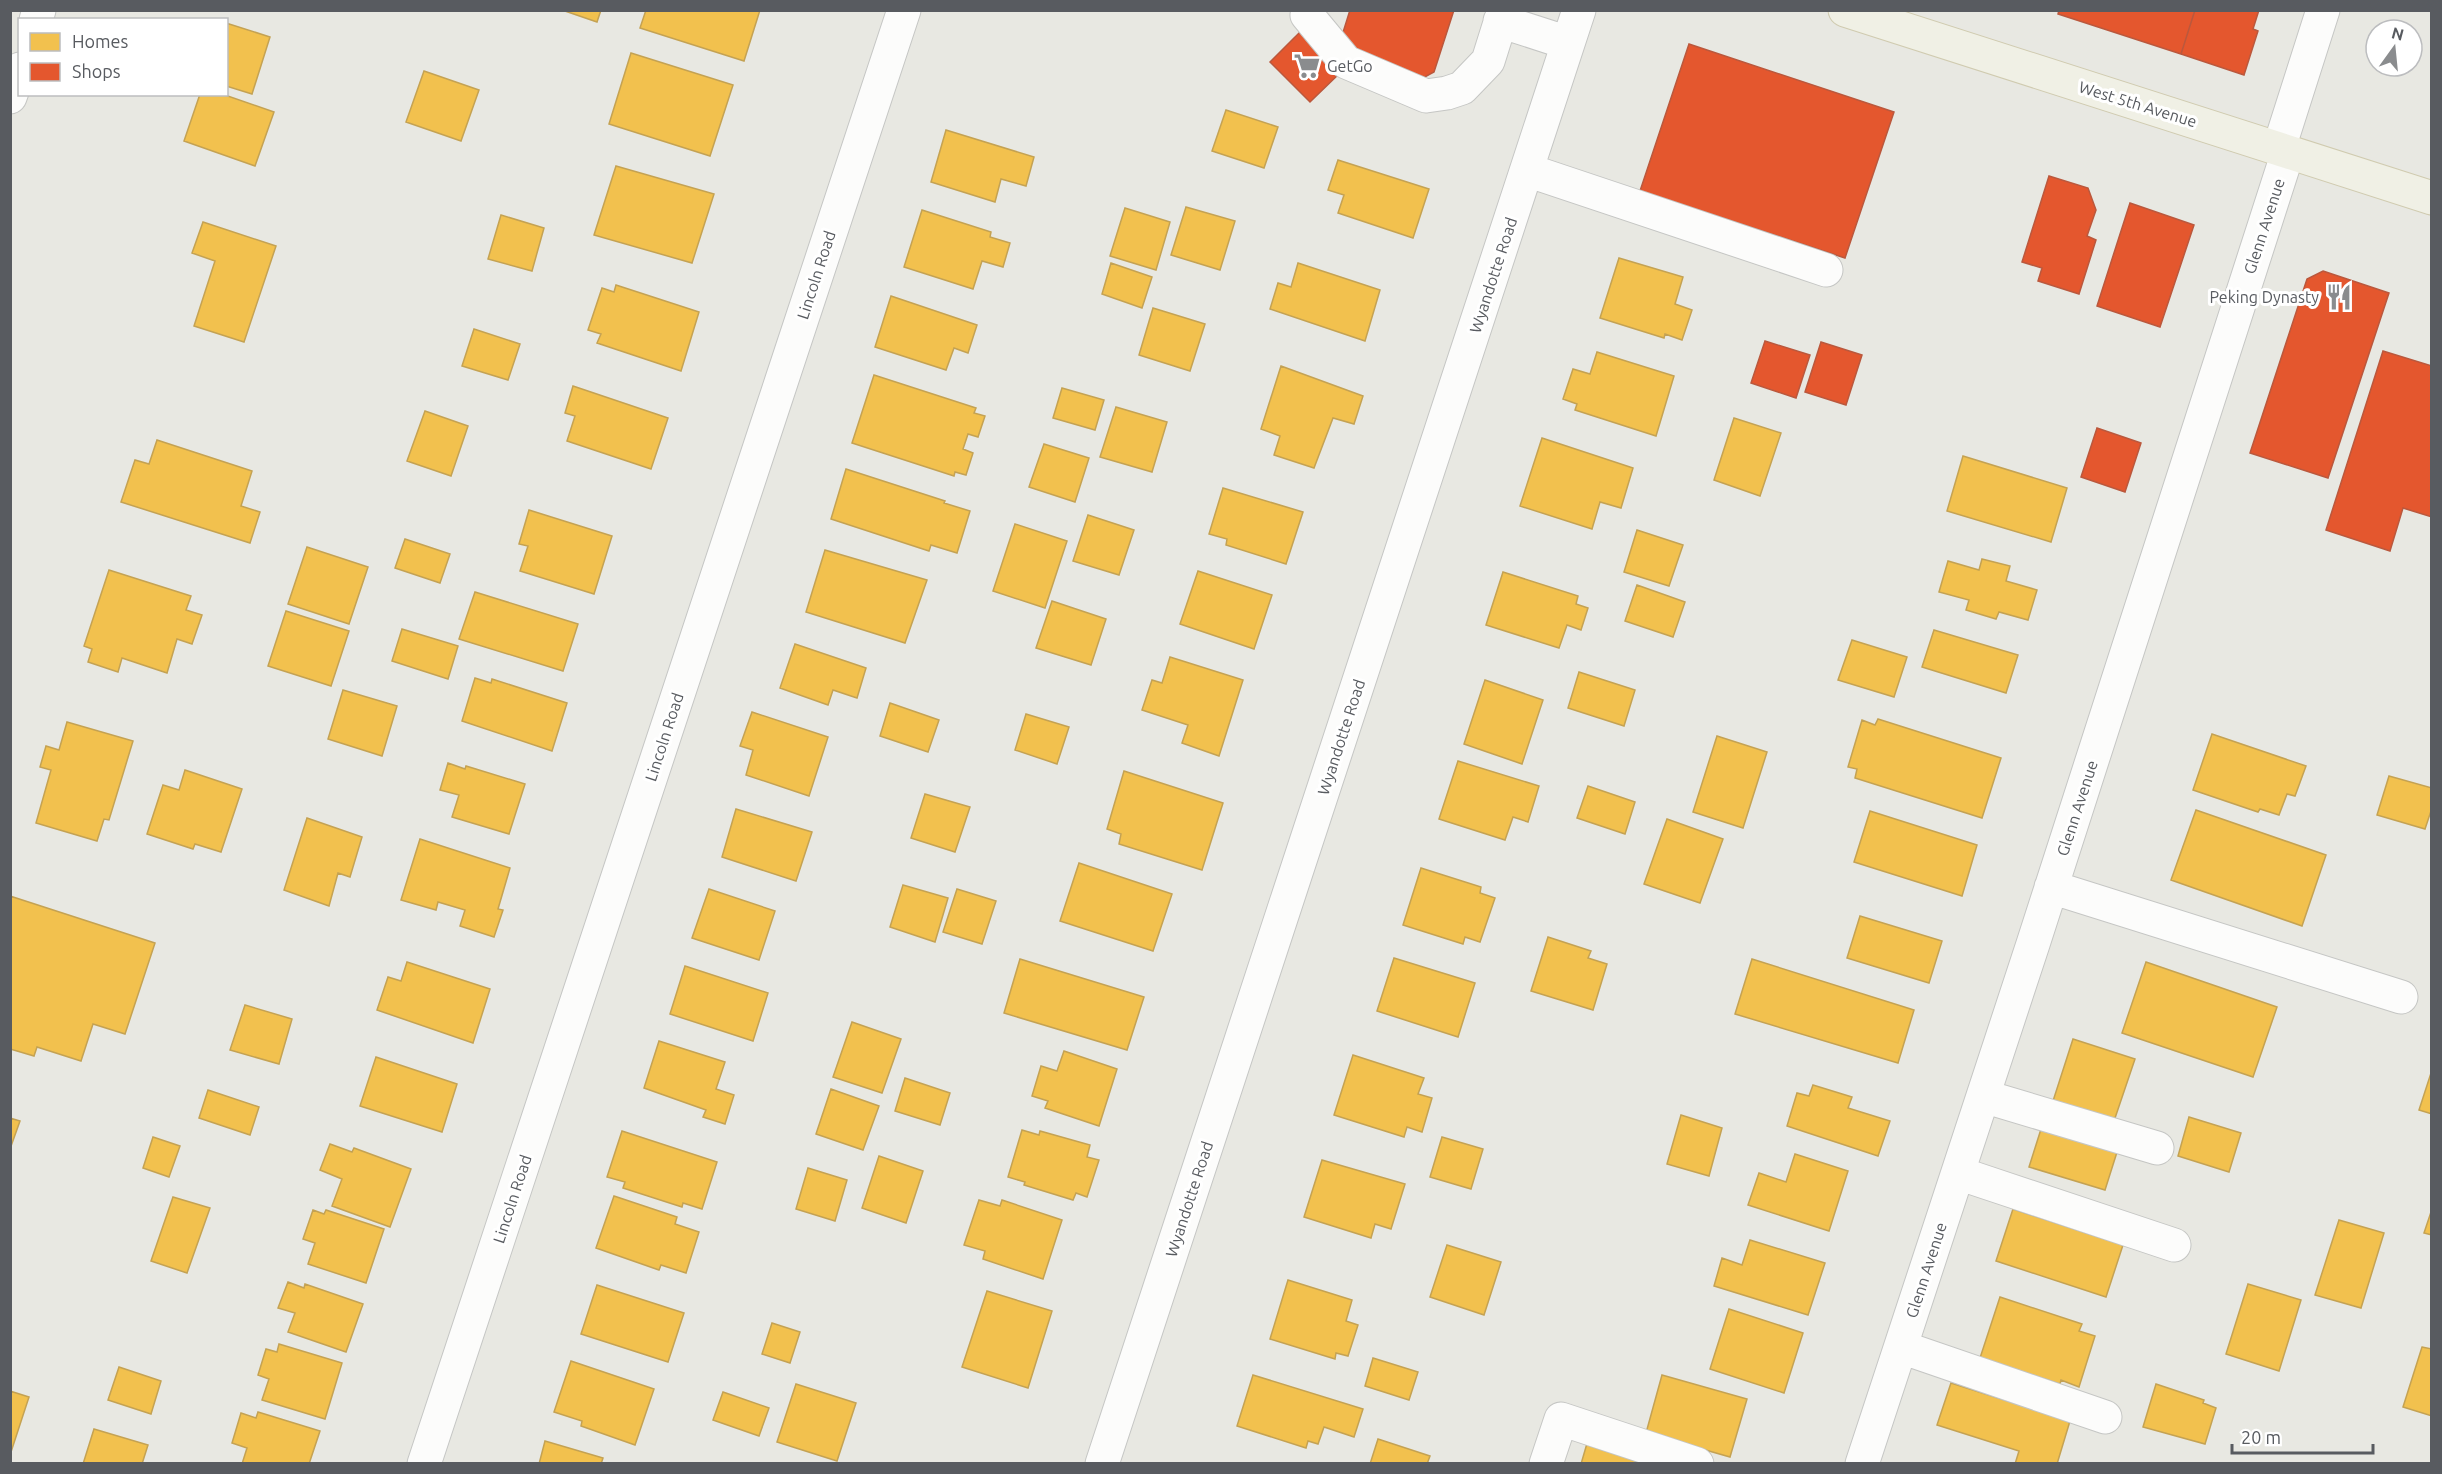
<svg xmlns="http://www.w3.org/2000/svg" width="2442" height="1474" viewBox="0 0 2442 1474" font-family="Ubuntu,sans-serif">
<rect width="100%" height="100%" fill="#e8e8e2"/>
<path fill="#f2c14e" stroke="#c4a253" stroke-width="1.5" d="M 562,10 L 601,10 L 597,22 Z
M 646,10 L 760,10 L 744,61 L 640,28 Z
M 226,23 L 270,37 L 252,94 L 226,86 Z
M 631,53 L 733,85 L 710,156 L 609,124 Z
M 424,71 L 479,90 L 461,141 L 406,122 Z
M 200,94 L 222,94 L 274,112 L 255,166 L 184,141 Z
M 1226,110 L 1278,127 L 1264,168 L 1212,151 Z
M 946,130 L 1034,157 L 1026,186 L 1001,179 L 995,202 L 931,182 Z
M 1338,160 L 1429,189 L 1413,238 L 1338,213 L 1344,195 L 1328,190 Z
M 616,166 L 714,194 L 692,263 L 594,235 Z
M 1186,207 L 1235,221 L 1220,270 L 1171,255 Z
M 1125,208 L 1170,222 L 1156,270 L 1110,256 Z
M 922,210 L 991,232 L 990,237 L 1010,243 L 1003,267 L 982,261 L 973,289 L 904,267 Z
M 501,215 L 544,228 L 532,271 L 488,259 Z
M 203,222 L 276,246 L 244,342 L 194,326 L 215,261 L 192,253 Z
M 1619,258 L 1683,277 L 1675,304 L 1692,310 L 1682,340 L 1665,334 L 1664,338 L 1600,318 Z
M 1111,263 L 1152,277 L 1142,308 L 1102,294 Z
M 1298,263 L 1380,290 L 1365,341 L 1270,309 L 1278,283 L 1291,287 Z
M 616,285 L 699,312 L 681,371 L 597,343 L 601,334 L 588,330 L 602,288 L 614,292 Z
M 891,296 L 977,325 L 968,353 L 954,348 L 946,370 L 875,347 Z
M 1153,308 L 1205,324 L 1190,371 L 1139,355 Z
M 474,329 L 520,344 L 508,380 L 462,366 Z
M 1597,352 L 1674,376 L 1656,436 L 1575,410 L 1577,404 L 1563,399 L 1573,369 L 1590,374 Z
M 1281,366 L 1363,396 L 1354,424 L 1333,418 L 1314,468 L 1274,455 L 1280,436 L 1261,429 Z
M 874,375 L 976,408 L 974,413 L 985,416 L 978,437 L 968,434 L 963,449 L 973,453 L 966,475 L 955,472 L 954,476 L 852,443 Z
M 573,386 L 668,418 L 651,469 L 567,441 L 575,416 L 565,413 Z
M 1062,388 L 1104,400 L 1095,430 L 1053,418 Z
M 1116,407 L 1167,422 L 1152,472 L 1100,457 Z
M 425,411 L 468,426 L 451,476 L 407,461 Z
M 1734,418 L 1781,433 L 1760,496 L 1714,480 Z
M 1542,438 L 1633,468 L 1621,508 L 1600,502 L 1592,529 L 1520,506 Z
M 157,440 L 252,471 L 241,506 L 260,512 L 250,543 L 121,502 L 135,460 L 149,464 Z
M 1044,444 L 1089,458 L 1075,502 L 1029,487 Z
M 1963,456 L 2067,488 L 2051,542 L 1947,511 Z
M 846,469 L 945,501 L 944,503 L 970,511 L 957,553 L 931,545 L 929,551 L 831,519 Z
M 1223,488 L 1303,512 L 1286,564 L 1226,545 L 1227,539 L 1209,534 Z
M 529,510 L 612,536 L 594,594 L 520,571 L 528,546 L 519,544 Z
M 1088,515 L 1134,530 L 1119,575 L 1073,561 Z
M 1015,524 L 1067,541 L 1045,608 L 993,591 Z
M 1637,530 L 1683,545 L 1669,586 L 1624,572 Z
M 405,539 L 450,554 L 440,583 L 395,568 Z
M 307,547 L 368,567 L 349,624 L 288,604 Z
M 825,550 L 927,580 L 905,643 L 806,612 Z
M 1982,559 L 2010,566 L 2006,581 L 2037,590 L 2028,620 L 1999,612 L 1996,619 L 1966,610 L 1969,600 L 1939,592 L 1948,561 L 1979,570 Z
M 109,570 L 191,596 L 186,610 L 202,615 L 192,644 L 177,639 L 167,673 L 122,658 L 118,672 L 88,662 L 92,649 L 84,646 Z
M 1198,571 L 1272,595 L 1254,649 L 1180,624 Z
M 1503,572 L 1578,596 L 1576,604 L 1588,608 L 1581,630 L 1567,625 L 1559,648 L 1486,625 Z
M 1637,585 L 1685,602 L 1673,637 L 1625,621 Z
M 475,592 L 578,624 L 563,671 L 459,639 Z
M 1052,601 L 1106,619 L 1091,665 L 1036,648 Z
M 286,611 L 349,631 L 331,686 L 268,666 Z
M 402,629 L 458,646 L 448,679 L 392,661 Z
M 1934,630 L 2018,655 L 2006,693 L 1922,667 Z
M 1852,640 L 1907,657 L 1894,697 L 1838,680 Z
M 795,644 L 866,668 L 857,698 L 833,690 L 828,705 L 780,688 Z
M 1170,657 L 1243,680 L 1219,756 L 1182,743 L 1188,725 L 1142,710 L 1152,680 L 1162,683 Z
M 1579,672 L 1635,690 L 1624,726 L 1568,708 Z
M 475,678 L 491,683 L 492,679 L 567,703 L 552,751 L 462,721 Z
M 1485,680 L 1543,700 L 1522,764 L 1464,744 Z
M 343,690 L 397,706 L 382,756 L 328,739 Z
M 890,703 L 939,720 L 928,752 L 880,736 Z
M 752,712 L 828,737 L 809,796 L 746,775 L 753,750 L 740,746 Z
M 1026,714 L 1069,727 L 1057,764 L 1015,750 Z
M 1878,719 L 2001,758 L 1982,818 L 1855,778 L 1857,769 L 1848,767 L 1862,720 L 1875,725 Z
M 67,722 L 133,741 L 109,820 L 104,819 L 97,841 L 36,823 L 51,770 L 40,767 L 46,746 L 59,750 Z
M 2212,734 L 2306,766 L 2295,796 L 2287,794 L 2279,815 L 2260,809 L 2258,812 L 2193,790 Z
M 1717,736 L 1767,752 L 1743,828 L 1693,812 Z
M 1458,761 L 1539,786 L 1528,822 L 1513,817 L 1505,840 L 1439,819 Z
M 448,763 L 465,769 L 466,766 L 525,784 L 509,834 L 452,817 L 459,795 L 440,790 Z
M 185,770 L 242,789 L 221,852 L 195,844 L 193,849 L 147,834 L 163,785 L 179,790 Z
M 1124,771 L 1223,803 L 1202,870 L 1119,844 L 1121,834 L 1107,829 Z
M 2389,776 L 2432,788 L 2432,808 L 2425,829 L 2377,815 Z
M 1588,786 L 1635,802 L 1625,834 L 1577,818 Z
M 925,794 L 970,807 L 955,852 L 911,838 Z
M 736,809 L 812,832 L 796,881 L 722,857 Z
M 2196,810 L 2326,855 L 2302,926 L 2171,880 Z
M 1870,811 L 1977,845 L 1962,896 L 1854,862 Z
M 307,818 L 362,837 L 350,877 L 338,873 L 329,906 L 284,890 Z
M 1667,819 L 1723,839 L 1700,903 L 1644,884 Z
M 420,839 L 510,868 L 498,909 L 503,910 L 494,937 L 460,926 L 465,910 L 438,902 L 436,910 L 401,900 Z
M 1079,863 L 1172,894 L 1153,951 L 1060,921 Z
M 1421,868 L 1481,887 L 1480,893 L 1495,898 L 1480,942 L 1465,937 L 1463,944 L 1403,925 Z
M 903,885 L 948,898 L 935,942 L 890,927 Z
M 709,889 L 775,911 L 759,960 L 692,938 Z
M 957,889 L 996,901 L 982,944 L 943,932 Z
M 10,896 L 155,943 L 125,1034 L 93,1024 L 81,1061 L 37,1047 L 34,1056 L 10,1049 Z
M 1860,916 L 1942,941 L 1929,983 L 1847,958 Z
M 1548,937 L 1591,951 L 1588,958 L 1607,964 L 1593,1010 L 1531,991 Z
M 1394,958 L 1475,983 L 1458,1037 L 1377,1011 Z
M 1020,959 L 1144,997 L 1127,1050 L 1004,1013 Z
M 1752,959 L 1914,1010 L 1898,1063 L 1735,1014 Z
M 407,962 L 490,989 L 473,1043 L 377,1010 L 388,977 L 401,981 Z
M 2146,962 L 2277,1007 L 2253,1077 L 2122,1033 Z
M 685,966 L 768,993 L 753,1041 L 670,1014 Z
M 245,1005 L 292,1019 L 279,1064 L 230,1050 Z
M 852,1022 L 901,1039 L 882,1093 L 833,1077 Z
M 2073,1039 L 2135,1059 L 2114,1121 L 2053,1101 Z
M 659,1041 L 725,1062 L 716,1089 L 734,1095 L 725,1124 L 703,1117 L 706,1110 L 644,1088 Z
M 1064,1051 L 1117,1069 L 1099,1126 L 1045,1108 L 1048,1101 L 1032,1096 L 1041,1066 L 1057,1071 Z
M 1353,1055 L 1424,1078 L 1418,1094 L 1432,1098 L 1422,1132 L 1407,1127 L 1404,1137 L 1334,1115 Z
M 376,1057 L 457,1084 L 442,1132 L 360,1106 Z
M 2432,1070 L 2432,1114 L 2419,1110 Z
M 905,1078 L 950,1093 L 940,1125 L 895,1111 Z
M 1813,1085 L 1852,1097 L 1848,1108 L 1890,1121 L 1878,1156 L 1787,1126 L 1797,1093 L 1809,1096 Z
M 831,1089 L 879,1106 L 863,1150 L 816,1134 Z
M 208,1090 L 259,1107 L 250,1135 L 199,1118 Z
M 1681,1115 L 1722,1128 L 1709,1176 L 1667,1164 Z
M 2189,1117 L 2241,1133 L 2229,1172 L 2178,1156 Z
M 10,1118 L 20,1121 L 10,1149 Z
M 2042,1126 L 2118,1149 L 2105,1190 L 2029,1167 Z
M 1022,1130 L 1039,1135 L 1040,1131 L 1090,1145 L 1087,1157 L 1099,1160 L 1087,1197 L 1076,1193 L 1073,1200 L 1024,1185 L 1025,1182 L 1008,1177 Z
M 622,1131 L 717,1162 L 702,1209 L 683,1203 L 682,1207 L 623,1188 L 625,1182 L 607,1177 Z
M 153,1137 L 180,1146 L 169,1177 L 143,1168 Z
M 1442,1137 L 1483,1149 L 1471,1189 L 1430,1177 Z
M 330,1144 L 352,1152 L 354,1148 L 411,1169 L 390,1227 L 332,1206 L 342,1179 L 320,1170 Z
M 1795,1154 L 1848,1171 L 1829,1231 L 1748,1205 L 1759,1173 L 1786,1182 Z
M 879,1156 L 923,1171 L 906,1223 L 862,1208 Z
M 1322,1160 L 1405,1184 L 1391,1229 L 1375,1224 L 1371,1238 L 1304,1217 Z
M 808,1168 L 847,1180 L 835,1221 L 796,1209 Z
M 614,1196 L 677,1217 L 675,1224 L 699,1232 L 686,1273 L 661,1265 L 659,1270 L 596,1248 Z
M 173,1197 L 210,1208 L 187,1273 L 151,1261 Z
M 979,1200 L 1000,1206 L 1002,1200 L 1062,1220 L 1043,1279 L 983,1259 L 985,1251 L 964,1245 Z
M 2013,1209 L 2123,1245 L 2106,1297 L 1996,1261 Z
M 2432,1209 L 2432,1235 L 2424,1233 Z
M 313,1210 L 324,1214 L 326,1210 L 384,1229 L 366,1283 L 308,1264 L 315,1243 L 303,1239 Z
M 2339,1220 L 2384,1233 L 2361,1308 L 2315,1295 Z
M 1750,1240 L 1825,1263 L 1808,1315 L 1714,1286 L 1722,1258 L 1742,1265 Z
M 1447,1245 L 1501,1262 L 1484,1315 L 1430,1297 Z
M 1288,1280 L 1352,1300 L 1346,1321 L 1358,1325 L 1348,1356 L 1336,1353 L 1335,1359 L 1270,1339 Z
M 288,1282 L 304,1288 L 305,1284 L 363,1304 L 346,1352 L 288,1332 L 295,1313 L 278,1308 Z
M 2248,1284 L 2301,1300 L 2279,1371 L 2226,1354 Z
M 597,1285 L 684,1313 L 668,1362 L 581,1334 Z
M 987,1291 L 1052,1311 L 1028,1388 L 962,1367 Z
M 2000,1297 L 2082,1324 L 2079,1331 L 2095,1336 L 2079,1387 L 2061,1380 L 2060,1384 L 1980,1358 Z
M 1729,1309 L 1803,1333 L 1784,1393 L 1710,1369 Z
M 772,1323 L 800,1332 L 790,1363 L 762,1354 Z
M 279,1344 L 342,1363 L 325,1419 L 262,1400 L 269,1379 L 258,1375 L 266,1349 L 277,1352 Z
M 2422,1347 L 2432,1349 L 2432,1416 L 2403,1407 Z
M 1373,1358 L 1418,1372 L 1409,1400 L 1365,1386 Z
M 571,1361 L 654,1389 L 635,1445 L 581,1426 L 582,1421 L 554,1412 Z
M 119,1367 L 161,1381 L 151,1414 L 108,1400 Z
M 1253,1375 L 1363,1409 L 1354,1437 L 1324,1427 L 1318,1444 L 1308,1441 L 1306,1448 L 1237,1426 Z
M 1662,1375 L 1747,1399 L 1730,1457 L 1646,1433 Z
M 1951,1383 L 2070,1421 L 2057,1464 L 2015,1464 L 2019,1451 L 1937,1425 Z
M 796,1384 L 856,1403 L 837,1461 L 777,1442 Z
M 2156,1384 L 2204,1400 L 2203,1403 L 2216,1408 L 2205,1444 L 2143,1427 Z
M 10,1391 L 29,1397 L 11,1452 L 10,1452 Z
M 723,1392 L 769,1408 L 759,1436 L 713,1420 Z
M 258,1412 L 320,1431 L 309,1464 L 242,1464 L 247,1448 L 232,1443 L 241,1413 L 256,1418 Z
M 94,1429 L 148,1445 L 142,1464 L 83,1464 Z
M 1378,1439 L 1430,1456 L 1427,1464 L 1370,1464 Z
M 1588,1440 L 1662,1464 L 1581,1464 Z
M 545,1441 L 603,1458 L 601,1464 L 539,1464 Z"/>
<path fill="#e4572e" stroke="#ba583d" stroke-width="1.5" d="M 1350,10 L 1454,10 L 1434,72 L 1423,78 L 1340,42 Z
M 2059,10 L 2195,10 L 2181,54 L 2058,14 Z
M 2195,10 L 2259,10 L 2253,29 L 2258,31 L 2244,75 L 2181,54 Z
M 1303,29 L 1343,70 L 1310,102 L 1270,62 Z
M 1689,44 L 1894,112 L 1845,258 L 1640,191 Z
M 2049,176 L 2088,188 L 2096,210 L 2087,236 L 2096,240 L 2079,294 L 2038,281 L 2042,268 L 2022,262 Z
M 2130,203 L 2194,225 L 2160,327 L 2097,306 Z
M 2323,271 L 2389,293 L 2328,478 L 2250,453 L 2307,279 Z
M 1765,341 L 1810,355 L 1796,398 L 1751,383 Z
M 1821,342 L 1862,355 L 1846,405 L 1805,392 Z
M 2383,351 L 2432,366 L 2432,517 L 2403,508 L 2390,551 L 2326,530 Z
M 2097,428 L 2141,443 L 2125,492 L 2081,477 Z"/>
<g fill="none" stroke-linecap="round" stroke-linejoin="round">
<g stroke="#c5c6c4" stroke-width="35">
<path id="minor" d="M 1308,10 L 1307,15 L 1346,62 L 1426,96 L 1447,93 L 1462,88 L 1488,61 L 1504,10
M 36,20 L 39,10
M 1500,21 L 1568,43
M 10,97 L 20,69
M 2279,148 L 2323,10
M 1527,170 L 1826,270
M 2051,887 L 2401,997
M 1983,1096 L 2157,1148
M 1958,1173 L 2174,1245
M 1901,1347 L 2105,1417
M 424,1464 L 904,10
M 1102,1464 L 1579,10
M 1546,1464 L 1561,1419 L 1697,1464
M 1862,1464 L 2033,944 L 2288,152"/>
</g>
<g stroke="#d0cbb0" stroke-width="35">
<path id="major" d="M 1845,10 L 2432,198"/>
</g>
<use href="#minor" stroke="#fcfcfb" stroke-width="33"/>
<use href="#major" stroke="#f0f0e5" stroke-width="33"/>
</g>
<defs>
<g id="supermarket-bare" transform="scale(2.07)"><path d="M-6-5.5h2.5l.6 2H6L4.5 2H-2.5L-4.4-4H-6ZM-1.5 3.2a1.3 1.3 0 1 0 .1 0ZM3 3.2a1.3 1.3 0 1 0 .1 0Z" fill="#8a8c8e" stroke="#fff" stroke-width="2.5" paint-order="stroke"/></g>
<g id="restaurant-bare" transform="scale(2.07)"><path d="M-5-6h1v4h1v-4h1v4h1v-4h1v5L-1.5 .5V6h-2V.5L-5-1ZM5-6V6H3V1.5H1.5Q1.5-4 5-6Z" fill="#8a8c8e" stroke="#fff" stroke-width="2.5" paint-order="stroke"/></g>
</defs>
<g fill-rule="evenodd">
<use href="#supermarket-bare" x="1307" y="66"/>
<use href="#restaurant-bare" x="2339" y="297"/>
</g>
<g text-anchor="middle" stroke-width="6" stroke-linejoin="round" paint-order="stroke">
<g font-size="16" fill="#585b60" stroke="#fff" text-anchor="start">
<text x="1327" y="72">GetGo</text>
<text x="2319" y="303" text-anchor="end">Peking Dynasty</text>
</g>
<g font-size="16" fill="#585b60" stroke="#fff">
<text transform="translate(2138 104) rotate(17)" y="6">West 5th Avenue</text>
<text transform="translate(2264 226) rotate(-72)" y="6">Glenn Avenue</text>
<text transform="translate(816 275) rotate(-72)" y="6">Lincoln Road</text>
<text transform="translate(1493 275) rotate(-72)" y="6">Wyandotte Road</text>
<text transform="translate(664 737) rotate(-72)" y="6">Lincoln Road</text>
<text transform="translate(1341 737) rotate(-72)" y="6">Wyandotte Road</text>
<text transform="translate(2077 808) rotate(-72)" y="6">Glenn Avenue</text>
<text transform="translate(512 1199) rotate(-72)" y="6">Lincoln Road</text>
<text transform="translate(1189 1199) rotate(-72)" y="6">Wyandotte Road</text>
<text transform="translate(1926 1270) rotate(-72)" y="6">Glenn Avenue</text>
</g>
</g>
<rect width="2442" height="1474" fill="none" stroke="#585b60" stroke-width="24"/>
<rect x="18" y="18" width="210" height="78" fill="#ffffff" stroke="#bcbdbf" stroke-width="1.5"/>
<rect x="30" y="33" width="30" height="18" fill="#f2c14e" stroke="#bcbdbf" stroke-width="1.5"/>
<text x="72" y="48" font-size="18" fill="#585b60">Homes</text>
<rect x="30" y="63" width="30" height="18" fill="#e4572e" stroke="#bcbdbf" stroke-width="1.5"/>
<text x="72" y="78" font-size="18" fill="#585b60">Shops</text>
<g transform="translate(2394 48) rotate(15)"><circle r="28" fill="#ffffff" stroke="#bcbdbf" stroke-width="1.5"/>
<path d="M0-4.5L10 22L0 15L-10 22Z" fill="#8a8c8e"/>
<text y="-9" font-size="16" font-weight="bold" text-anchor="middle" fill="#585b60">N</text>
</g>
<path d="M2232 1444v9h141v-9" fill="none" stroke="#585b60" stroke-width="3"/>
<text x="2241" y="1444" font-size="18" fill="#585b60" stroke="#ffffff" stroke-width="4.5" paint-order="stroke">20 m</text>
</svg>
